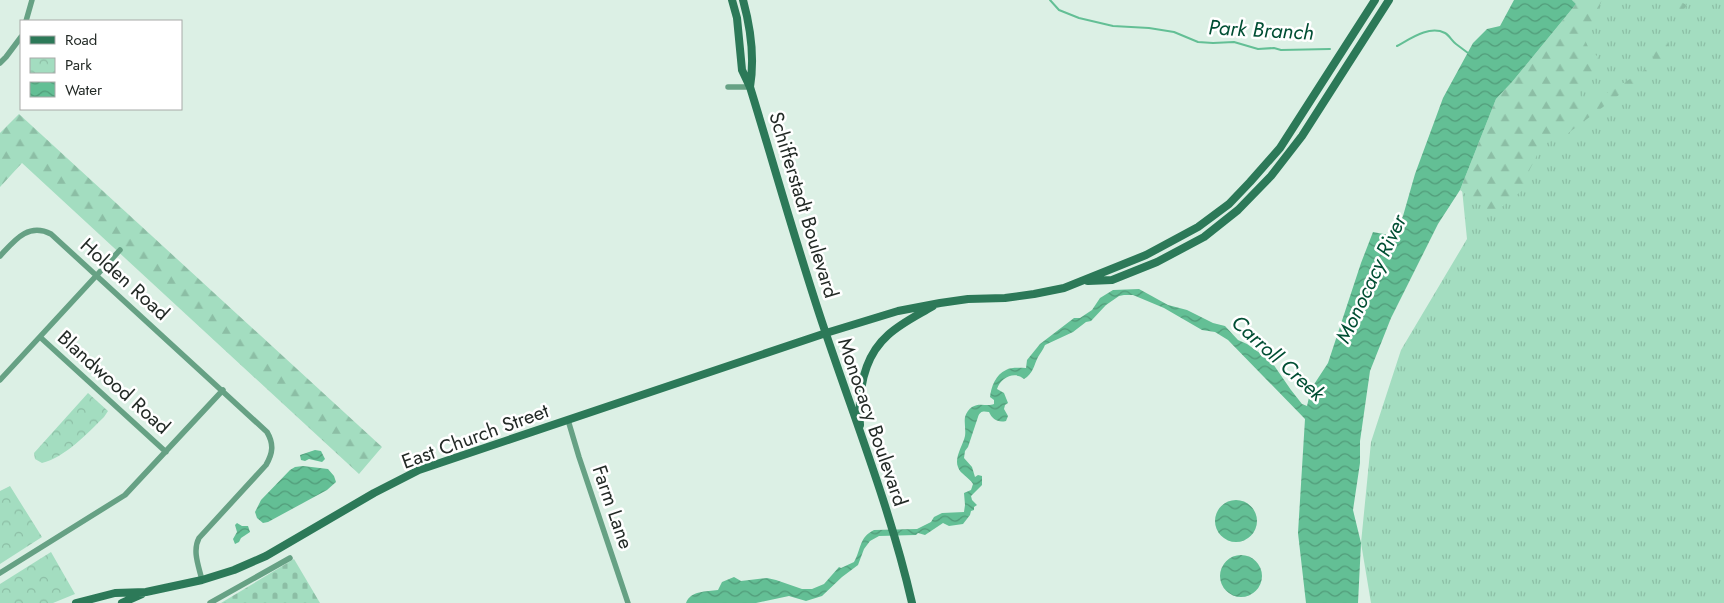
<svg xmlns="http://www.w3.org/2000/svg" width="1724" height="603" viewBox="0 0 1724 603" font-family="Jost,sans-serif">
<defs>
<pattern id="grass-tufts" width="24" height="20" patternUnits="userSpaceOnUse" patternTransform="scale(1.25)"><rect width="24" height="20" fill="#a3ddc0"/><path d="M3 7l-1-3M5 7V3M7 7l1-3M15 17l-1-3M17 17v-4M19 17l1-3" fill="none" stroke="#8cbea5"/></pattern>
<pattern id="forest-firs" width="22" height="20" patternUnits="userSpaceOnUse" patternTransform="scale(1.25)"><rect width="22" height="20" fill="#a3ddc0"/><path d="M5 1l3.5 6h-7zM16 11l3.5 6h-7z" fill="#8cbea5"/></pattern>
<pattern id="cemetery-stones" width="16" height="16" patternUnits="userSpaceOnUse" patternTransform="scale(1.25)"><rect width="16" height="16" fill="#a3ddc0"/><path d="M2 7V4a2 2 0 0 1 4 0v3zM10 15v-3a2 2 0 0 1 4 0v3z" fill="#8cbea5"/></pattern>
<pattern id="park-crowns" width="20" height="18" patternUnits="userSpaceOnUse" patternTransform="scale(1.25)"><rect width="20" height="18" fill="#a3ddc0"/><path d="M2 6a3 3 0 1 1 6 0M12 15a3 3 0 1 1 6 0" fill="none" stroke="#8cbea5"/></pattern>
<pattern id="water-waves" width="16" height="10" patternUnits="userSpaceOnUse" patternTransform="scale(1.25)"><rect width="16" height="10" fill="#63bf95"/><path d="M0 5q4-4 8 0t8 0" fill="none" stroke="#519b79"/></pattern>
</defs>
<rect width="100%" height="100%" fill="#dcf0e5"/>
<path fill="url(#grass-tufts)" d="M 1573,0 L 1724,0 L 1724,603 L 1371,603 L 1361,543 L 1371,442 L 1401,350 L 1467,239 L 1462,189 L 1577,4 Z"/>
<path fill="url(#forest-firs)" d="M 1572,0 L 1602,0 L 1585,40 L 1589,49 L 1597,56 C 1598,62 1598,66 1595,72 C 1592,76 1589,77 1586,80 C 1577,88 1579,99 1587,105 L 1650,67 C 1654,61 1654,56 1649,51 L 1654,37 L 1661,36 L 1667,38 L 1669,45 L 1663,52 L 1659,69 L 1651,71 L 1567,134 L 1542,145 L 1527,175 L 1525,188 L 1493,214 L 1460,190 L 1496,99 L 1512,82 L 1576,4 Z
M 1664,0 L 1676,0 L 1687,5 L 1681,13 L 1665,14 L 1662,8 Z
M 19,114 L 382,447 L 359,474 L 22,163 L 0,187 L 0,133 Z"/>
<path fill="url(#cemetery-stones)" d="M 294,559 L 320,603 L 221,603 Z"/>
<path fill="url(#park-crowns)" d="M 88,393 L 108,411 L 104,417 C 88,433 64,458 42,463 L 35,459 L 34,453 Z
M 10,486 L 42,537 L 0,564 L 0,491 Z
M 51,552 L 75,594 L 53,603 L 0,603 L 0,584 Z"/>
<path fill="url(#water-waves)" d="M 1514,0 L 1572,0 L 1576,4 L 1512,82 L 1496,99 L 1460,190 L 1438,224 L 1391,318 L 1370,371 L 1360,441 L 1360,463 L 1353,510 L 1361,543 L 1358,603 L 1306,603 L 1298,533 L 1305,419 L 1228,340 L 1215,332 L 1202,330 L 1164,308 L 1133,295 L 1124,295 L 1119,296 L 1106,305 L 1091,321 L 1086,322 L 1073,332 L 1045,345 C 1043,350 1041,352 1038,357 C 1034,365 1033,374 1024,379 C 1015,371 1001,377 997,389 L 1004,393 L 1008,403 L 1005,405 L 1004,409 L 1008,416 L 1006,421 C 998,423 992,419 989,412 C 983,411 980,411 978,417 L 968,447 L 965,451 L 964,458 L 972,467 L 975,477 L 978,475 L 982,476 L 982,485 L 971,496 L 972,500 L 977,505 L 974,507 L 974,510 L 971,511 L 970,515 L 963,524 L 949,526 L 943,523 L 925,535 L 918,533 L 916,535 L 879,536 L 870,541 L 864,549 L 858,565 L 842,577 L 822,596 L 806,601 L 789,596 L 756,603 L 686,603 C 691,590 706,592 718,590 L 722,582 L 734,577 L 741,581 L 767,578 L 776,580 L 802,589 L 812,589 L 824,584 L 839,567 L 841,568 L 854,562 C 861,550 859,537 874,530 L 917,529 L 931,522 L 934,517 L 942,513 L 964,512 L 965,505 L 964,493 L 971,490 L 973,484 C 969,477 960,474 958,467 C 954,458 963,445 965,436 C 966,430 964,423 965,417 C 966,413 969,409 972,407 C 980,402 987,407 994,404 L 994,400 L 990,397 C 991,387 996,374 1006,370 C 1011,367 1020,368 1026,368 L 1027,360 L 1040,344 L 1074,318 L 1080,318 L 1092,310 L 1100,298 L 1113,290 L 1139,289 L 1168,305 L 1187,310 L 1213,323 L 1225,326 L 1238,340 L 1247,344 L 1271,361 L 1291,390 L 1302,404 L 1307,406 L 1311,389 L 1328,363 L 1361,263 L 1373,232 L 1394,236 L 1403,216 L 1415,174 L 1443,98 L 1473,43 L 1487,29 L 1500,26 Z
M 315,450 L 321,451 L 325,459 L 322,462 L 309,459 L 305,461 L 301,460 L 300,455 Z
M 303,466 L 328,469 L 334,476 L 336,482 L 327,490 L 268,522 L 263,523 L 257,518 L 255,512 L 261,500 L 290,470 L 295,467 Z
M1215 521a21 21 0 1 1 42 0a21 21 0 1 1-42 0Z
M 237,523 L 242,526 L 248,526 L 250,532 L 241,538 L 239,542 L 235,544 L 233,539 L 237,532 L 235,525 Z
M1220 576a21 21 0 1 1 42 0a21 21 0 1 1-42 0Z"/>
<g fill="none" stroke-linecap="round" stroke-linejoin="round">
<path stroke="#63bf95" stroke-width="2" d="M 1050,0 L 1059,10 L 1079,18 L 1113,26 L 1149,28 L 1174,32 L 1198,42 L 1213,43 L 1234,42 L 1258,49 L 1274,48 L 1281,50 L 1330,49
M 1397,46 C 1410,39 1429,25 1445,33 C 1449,35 1452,41 1456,44 C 1460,47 1464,50 1468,53"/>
<path stroke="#66a184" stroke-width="5.5" d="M 26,21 L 32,0
M 0,63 L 6,57 L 21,37
M 728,87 L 750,87
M 0,256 C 14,241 28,222 51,234 L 267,432 C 274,444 273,453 266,465 L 199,538 C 192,551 199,567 202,580
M 40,337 L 166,452
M 0,380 L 120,250
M 568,420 L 579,457 L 628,603
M 0,573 L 125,495 L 223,390
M 210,603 L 290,558"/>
<path stroke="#2c7958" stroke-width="8" d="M 732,0 L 737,18 L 742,70 L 750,87 C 774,165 796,244 822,322 C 853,415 890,507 912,603
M 743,0 C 751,29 755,57 750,87
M 1088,281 L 1112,280 L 1157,262 L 1204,237 L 1238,210 L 1271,176 L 1302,136 L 1389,0
M 860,425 C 858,393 862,358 888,335 C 901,323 918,315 933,306
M 76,603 L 115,593 L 146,592 L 202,580 L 234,570 L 266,556 L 374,493 L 419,470 L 826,333 L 898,311 L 940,303 L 968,299 L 1005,298 L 1034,294 L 1064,288 L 1146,255 L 1198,227 L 1229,204 L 1250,182 L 1280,148 L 1375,0
M 122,603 L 142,594"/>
</g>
<g text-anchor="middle" stroke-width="5" stroke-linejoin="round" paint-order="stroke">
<g font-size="20" fill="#232a26" stroke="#fff">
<text transform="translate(804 205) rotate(73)" y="7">Schifferstadt Boulevard</text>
<text transform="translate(125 279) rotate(42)" y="7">Holden Road</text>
<text transform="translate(114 382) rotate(42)" y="7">Blandwood Road</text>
<text transform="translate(873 422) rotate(71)" y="7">Monocacy Boulevard</text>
<text transform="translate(475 436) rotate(-20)" y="7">East Church Street</text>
<text transform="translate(613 507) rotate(71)" y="7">Farm Lane</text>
</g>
<g font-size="21" font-style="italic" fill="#004e33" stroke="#fff">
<text transform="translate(1261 30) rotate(3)" y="7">Park Branch</text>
<text transform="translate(1371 279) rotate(-65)" y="7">Monocacy River</text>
<text transform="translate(1278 358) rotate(42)" y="7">Carroll Creek</text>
</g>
</g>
<rect x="20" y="20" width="162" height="90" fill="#ffffff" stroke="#a7aaa8"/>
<rect x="30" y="36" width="25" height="8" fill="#2c7958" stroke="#a7aaa8"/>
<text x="65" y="45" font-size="15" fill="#232a26">Road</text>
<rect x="30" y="58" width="25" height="15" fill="url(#park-crowns)" stroke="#a7aaa8"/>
<text x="65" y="70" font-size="15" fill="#232a26">Park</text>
<rect x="30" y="82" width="25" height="15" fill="url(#water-waves)" stroke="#a7aaa8"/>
<text x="65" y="95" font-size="15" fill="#232a26">Water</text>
</svg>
